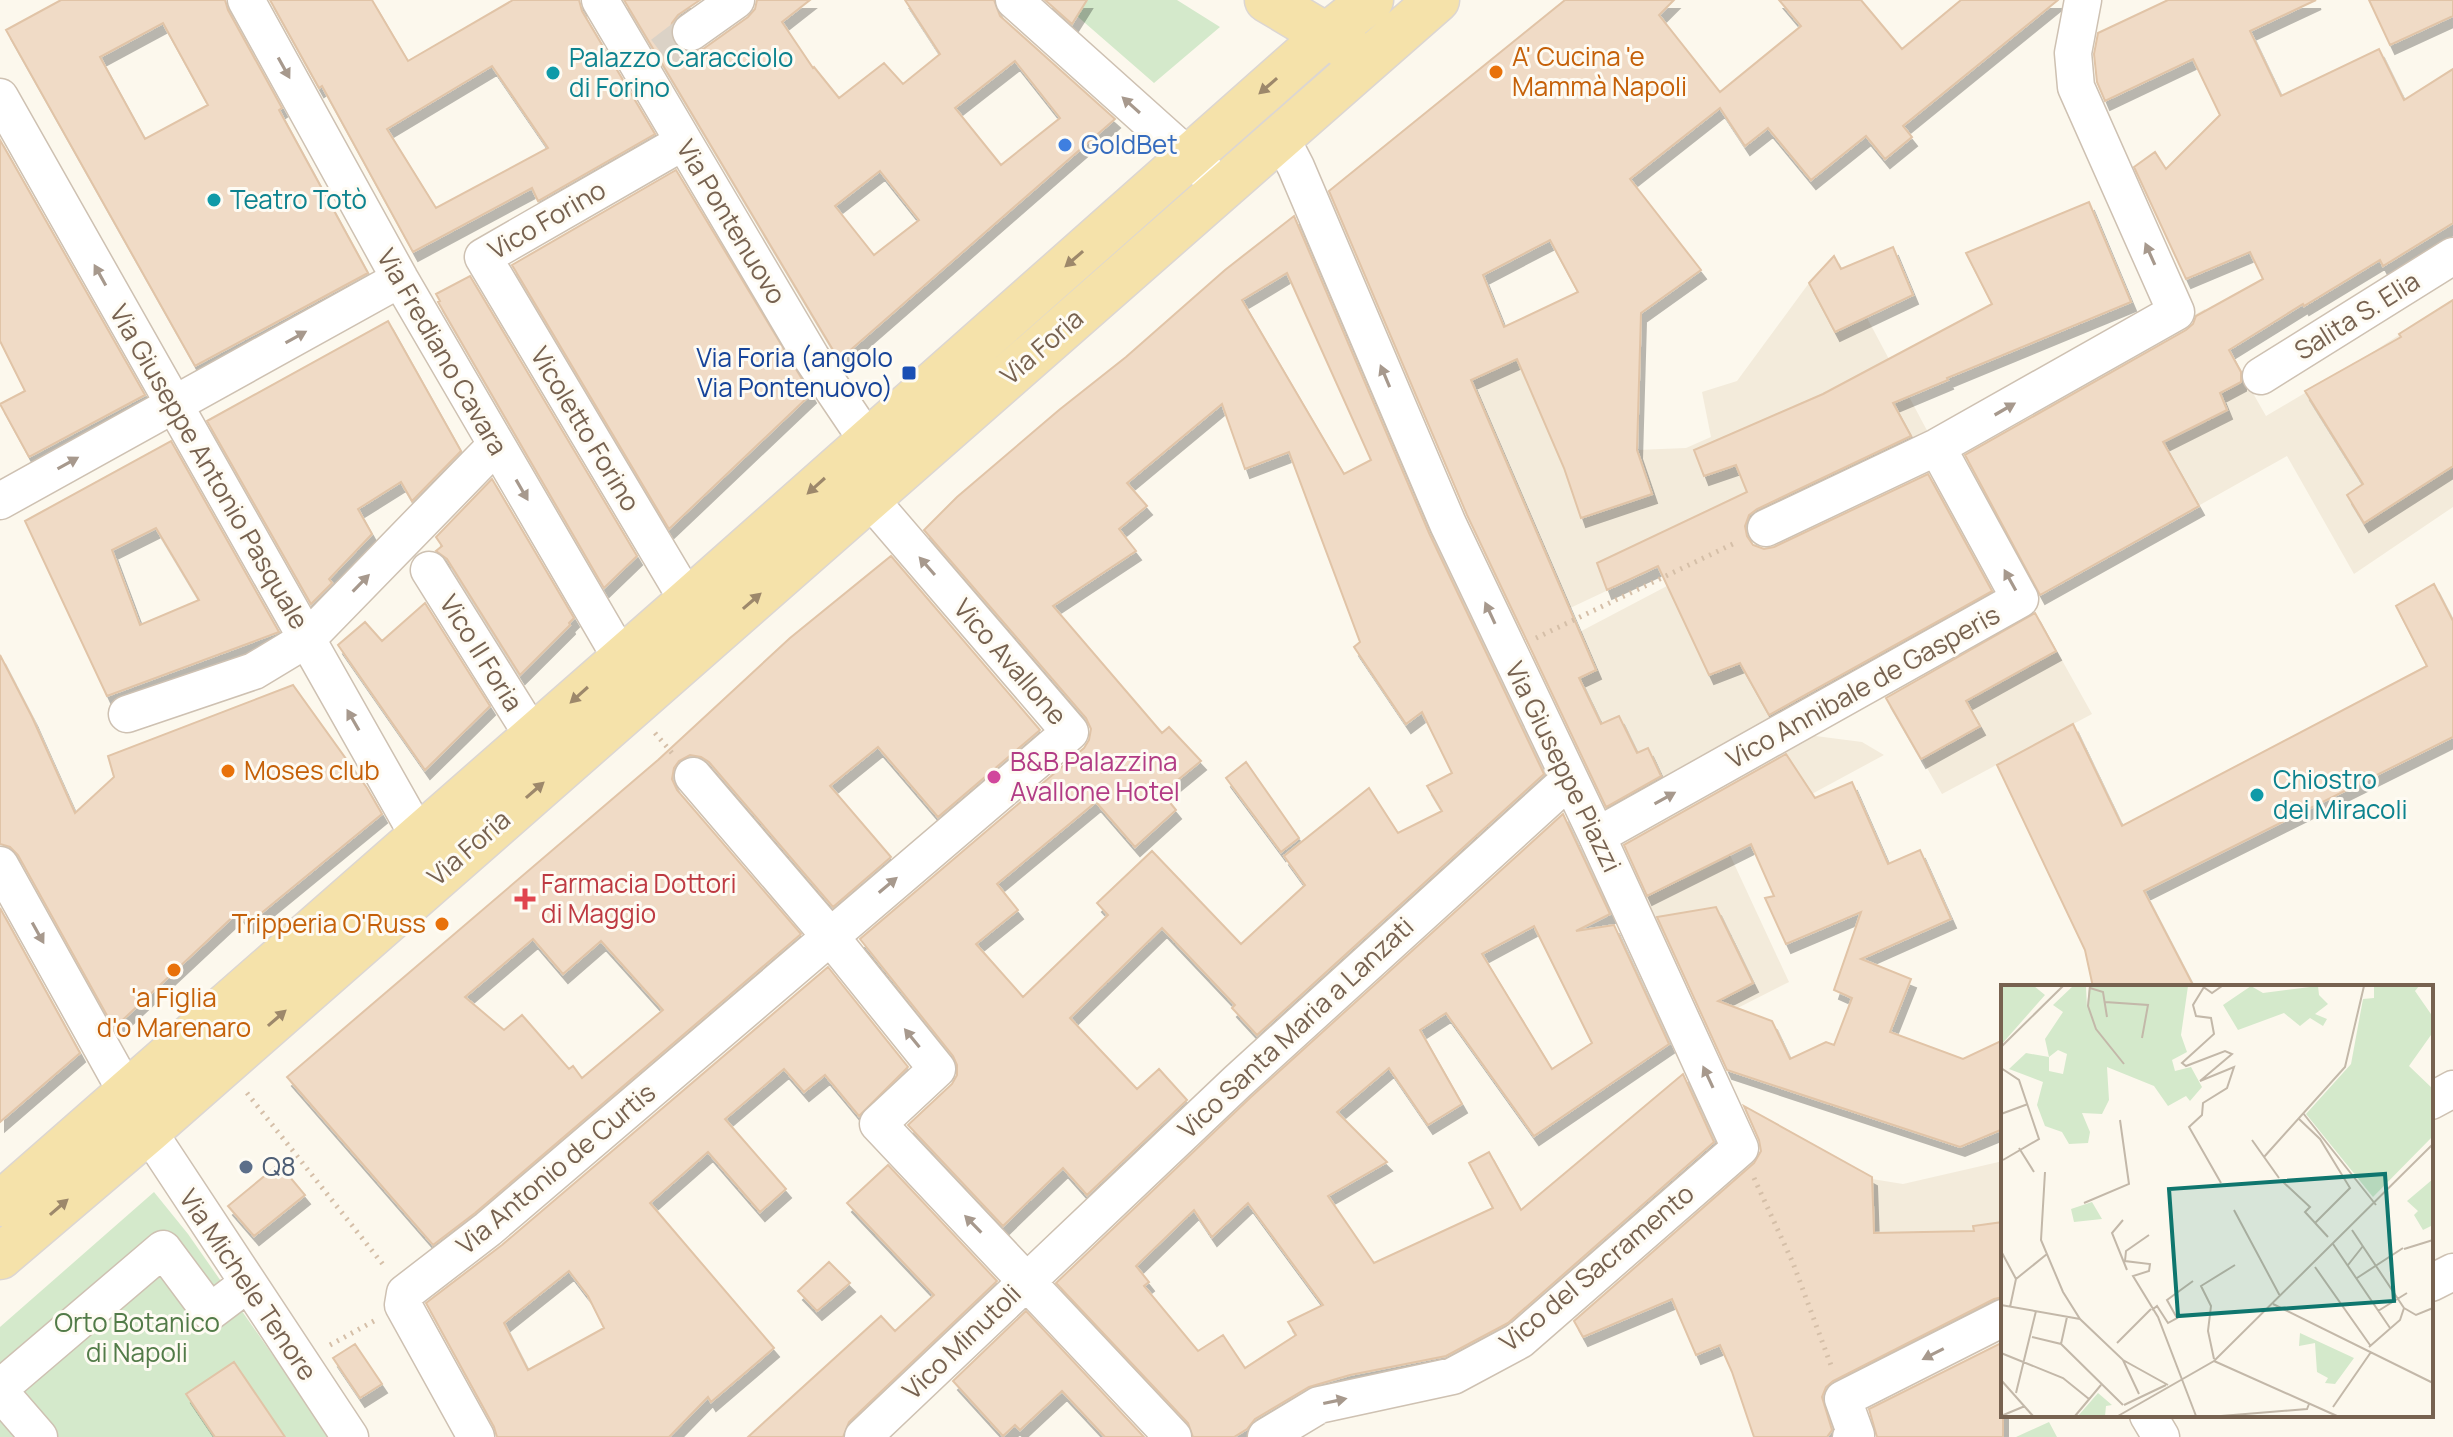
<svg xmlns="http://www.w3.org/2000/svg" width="2453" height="1437" viewBox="0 0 2453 1437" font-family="Manrope,sans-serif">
<defs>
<filter id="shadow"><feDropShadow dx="5" dy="9" stdDeviation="0" flood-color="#0004"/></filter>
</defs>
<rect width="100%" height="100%" fill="#fcf8ed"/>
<path fill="#f3ebdb" d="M 1516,40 L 1560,88 L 1435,162 L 1566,474 L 1637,450 L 1686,448 L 1711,437 L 1702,392 L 1737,381 L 1809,283 L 1834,256 L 1931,438 L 1519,632 L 1325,194 Z
M 2453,300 L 2453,507 L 2354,574 L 2287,456 L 2029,601 L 2092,714 L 1942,794 L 1879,685 L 2028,601 L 1950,452 L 2205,309 L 2266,416 L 2362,359 Z
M 1935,457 L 2009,595 L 1606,811 L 1532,657 L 1667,586 Z
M 1800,734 L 1862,742 L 1884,755 L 1745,830 L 1752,845 L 1730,855 L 1789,982 L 1706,1024 L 1617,838 Z
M 1788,1130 L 1872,1179 L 1903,1184 L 2003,1161 L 2003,1304 L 1851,1382 L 1767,1151 Z"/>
<path fill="#d4e9cb" d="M 1087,0 L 1177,0 L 1220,27 L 1154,83 L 1077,16 Z
M 154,1192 L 188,1234 L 330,1437 L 0,1437 L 0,1327 Z
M 2049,1422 L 2057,1437 L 2016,1437 Z"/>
<path fill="#f0dbc6" stroke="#e1c4a7" stroke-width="2" fill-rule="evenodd" filter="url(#shadow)" d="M 61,0 L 225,0 L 228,10 L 282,108 L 279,110 L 368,273 L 195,366 L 6,30 ZM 163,23 L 208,105 L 145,139 L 100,57 Z
M 270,0 L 372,0 L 408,61 L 513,0 L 579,0 L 582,11 L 655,134 L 538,201 L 532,188 L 413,252 L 322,86 L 319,88 ZM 492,66 L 548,148 L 436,208 L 387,129 Z
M 624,0 L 700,0 L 678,15 L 672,23 L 670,33 L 674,45 L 682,51 L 692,53 L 703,49 L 748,17 L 755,9 L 757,0 L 810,0 L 782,22 L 813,68 L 814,67 L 839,98 L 884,63 L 903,84 L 940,54 L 905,0 L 994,0 L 1000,16 L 1115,119 L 839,360 ZM 1015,61 L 1060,118 L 1001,165 L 955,108 ZM 880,171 L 919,220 L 874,255 L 835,206 Z
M 1045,0 L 1087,0 L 1072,24 Z
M 1565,0 L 1674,0 L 1659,15 L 1720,92 L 1801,26 L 1779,0 L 1861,0 L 1902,49 L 1961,0 L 2058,0 L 1903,126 L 1912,137 L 1885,159 L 1866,136 L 1811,180 L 1768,128 L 1745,146 L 1720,108 L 1630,179 L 1701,270 L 1641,313 L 1637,450 L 1652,494 L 1581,518 L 1564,468 L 1517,359 L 1471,380 L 1596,670 L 1579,678 L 1601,724 L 1619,716 L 1637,753 L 1648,748 L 1661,776 L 1606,807 L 1467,515 L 1329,191 ZM 1550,240 L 1578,292 L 1504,327 L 1483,275 Z
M 2168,0 L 2316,0 L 2250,31 L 2281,96 L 2379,49 L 2404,100 L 2453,69 L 2453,223 L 2383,266 L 2380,260 L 2304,306 L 2303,304 L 2229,350 L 2241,372 L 2241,382 L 2220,393 L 2227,410 L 2163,442 L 2199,506 L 2040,595 L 1965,455 L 2186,330 L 2193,324 L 2196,316 L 2263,279 L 2250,252 L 2186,279 L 2134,167 L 2155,152 L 2166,169 L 2220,115 L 2193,59 L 2105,101 L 2097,82 L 2094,54 L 2098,33 Z
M 2369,0 L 2453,0 L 2453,16 L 2390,45 Z
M 0,140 L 145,395 L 29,457 L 0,404 L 25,391 L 0,341 Z
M 676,170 L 811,394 L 669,529 L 512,265 Z
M 2089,202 L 2131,302 L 1947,378 L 1948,380 L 1893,403 L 1911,436 L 1757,509 L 1749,515 L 1745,526 L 1747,536 L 1753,545 L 1764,549 L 1774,547 L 1928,474 L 1992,591 L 1769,715 L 1740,663 L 1709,675 L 1658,566 L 1607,590 L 1597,563 L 1747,492 L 1736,465 L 1704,476 L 1694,450 L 1823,394 L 1992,304 L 1966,253 Z
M 1294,216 L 1429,533 L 1544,774 L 1257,1035 L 1232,1008 L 1235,1005 L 1162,928 L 1070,1018 L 1137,1089 L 1159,1069 L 1187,1100 L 1087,1195 L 1063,1168 L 1003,1226 L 908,1125 L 952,1084 L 957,1075 L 957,1065 L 953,1056 L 860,939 L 1084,748 L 1089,740 L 1091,729 L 1086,718 L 924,530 L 957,497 L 1059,410 L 1126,357 L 1225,270 ZM 1287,273 L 1371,460 L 1344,474 L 1242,300 ZM 1222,404 L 1245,469 L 1289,452 L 1360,642 L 1354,647 L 1406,724 L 1422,712 L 1452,773 L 1427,786 L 1442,811 L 1398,833 L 1369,788 L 1284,856 L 1305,885 L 1241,944 L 1152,851 L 1097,903 L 1108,915 L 1023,997 L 976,944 L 1018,910 L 997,884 L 1096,802 L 1135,847 L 1176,810 L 1162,793 L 1201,761 L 1169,727 L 1162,733 L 1053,606 L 1136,551 L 1119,529 L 1147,506 L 1127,483 Z
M 1893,247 L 1913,295 L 1835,332 L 1809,283 L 1834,256 L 1841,269 Z
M 470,276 L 637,556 L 604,588 L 438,302 L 440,301 L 436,294 Z
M 2453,300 L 2453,466 L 2364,523 L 2347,495 L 2363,484 L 2305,391 L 2401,337 L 2399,334 Z
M 388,321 L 461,451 L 412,501 L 401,482 L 358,509 L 372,534 L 329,579 L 332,583 L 311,604 L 207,421 Z
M 171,441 L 279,632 L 107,696 L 25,521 ZM 156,528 L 199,600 L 140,625 L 112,550 Z
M 492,479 L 574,618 L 569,623 L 570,625 L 520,675 L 447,559 L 436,551 L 442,546 L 436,537 Z
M 891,556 L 1040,730 L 938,817 L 878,747 L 830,786 L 891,857 L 833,907 L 709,762 L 701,757 L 690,755 L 679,761 L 674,768 L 672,779 L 677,790 L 801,934 L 475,1213 L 433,1245 L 287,1077 L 658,760 L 790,638 ZM 533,939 L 563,974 L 601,941 L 663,1010 L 582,1078 L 573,1066 L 569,1069 L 522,1015 L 504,1030 L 465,997 Z
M 2434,584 L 2453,621 L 2453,737 L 2144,891 L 2194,987 L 2093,987 L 2085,950 L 1997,765 L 2073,724 L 2122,826 L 2427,666 L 2396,606 Z
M 425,603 L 490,706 L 425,770 L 338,645 L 365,622 L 382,641 Z
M 2035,613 L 2056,651 L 1966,701 L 1980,726 L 1921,759 L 1886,698 Z
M 0,655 L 32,717 L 75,813 L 114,777 L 108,756 L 293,685 L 367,788 L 382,814 L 248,924 L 238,912 L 114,1028 L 18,855 L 10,847 L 0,844 Z
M 1786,754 L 1815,798 L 1852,782 L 1888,864 L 1920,850 L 1951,919 L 1861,959 L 1911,979 L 1890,1032 L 1963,1059 L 2003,1040 L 2003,1129 L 1960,1147 L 1727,1070 L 1657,917 L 1716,907 L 1753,983 L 1718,1001 L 1772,1021 L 1790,1059 L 1826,1042 L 1834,1045 L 1852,998 L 1834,990 L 1861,912 L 1786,944 L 1765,898 L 1774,896 L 1751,844 L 1647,896 L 1624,845 Z
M 1246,762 L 1299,838 L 1281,852 L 1226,778 Z
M 1563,814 L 1610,914 L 1576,931 L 1614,925 L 1669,1044 L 1534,1136 L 1446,1013 L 1420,1030 L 1462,1104 L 1428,1125 L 1389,1068 L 1337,1112 L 1387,1162 L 1328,1196 L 1374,1263 L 1493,1208 L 1469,1163 L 1489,1152 L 1521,1210 L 1683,1074 L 1714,1142 L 1508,1323 L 1446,1356 L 1350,1375 L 1309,1387 L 1255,1419 L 1247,1429 L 1234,1437 L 1193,1437 L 1188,1423 L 1056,1283 L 1251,1097 ZM 1534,926 L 1592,1043 L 1552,1069 L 1482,954 ZM 1248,1203 L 1323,1305 L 1288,1322 L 1296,1335 L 1245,1368 L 1223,1335 L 1198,1351 L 1144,1286 L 1149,1282 L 1136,1266 L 1194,1210 L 1212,1237 Z
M 0,908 L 80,1053 L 0,1122 Z
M 828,967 L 908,1067 L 859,1116 L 825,1075 L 804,1092 L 784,1069 L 725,1119 L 786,1189 L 760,1212 L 708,1152 L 650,1203 L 774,1348 L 711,1402 L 708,1397 L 669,1437 L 497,1437 L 494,1427 L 426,1303 L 502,1245 ZM 569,1271 L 588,1296 L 604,1328 L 528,1370 L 504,1323 Z
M 1744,1106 L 1872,1177 L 1874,1233 L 1974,1231 L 1973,1226 L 2003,1222 L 2003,1297 L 1994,1299 L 1833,1381 L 1826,1387 L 1822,1397 L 1832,1430 L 1827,1437 L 1754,1437 L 1732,1372 L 1720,1345 L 1696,1355 L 1672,1299 L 1583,1337 L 1574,1321 L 1754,1163 L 1761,1151 L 1759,1140 Z
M 279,1164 L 305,1195 L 254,1236 L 228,1206 Z
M 888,1165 L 997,1281 L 849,1422 L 843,1437 L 748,1437 L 881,1316 L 895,1331 L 934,1295 L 847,1203 Z
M 829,1262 L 850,1283 L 817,1311 L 798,1291 Z
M 1026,1311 L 1144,1437 L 1105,1437 L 1062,1391 L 1020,1430 L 1015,1425 L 1003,1436 L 953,1381 Z
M 2003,1342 L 2003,1437 L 1877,1437 L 1869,1409 Z
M 355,1344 L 382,1384 L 360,1398 L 333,1358 Z
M 234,1362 L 285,1437 L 215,1437 L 186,1394 Z"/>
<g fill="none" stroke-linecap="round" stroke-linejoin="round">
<path stroke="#dbd2c6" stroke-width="36" stroke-dasharray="36 18" stroke-linecap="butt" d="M 662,54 L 691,32"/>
<g stroke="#cec1b2" stroke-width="39">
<path id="minor" d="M 246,0 L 400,279 L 621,658 L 638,681
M 600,0 L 811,357 L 867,440
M 1014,0 L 1209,175
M 691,32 L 736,0
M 0,97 L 419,837
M 683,142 L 483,257 L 688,601 L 703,620
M 2261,376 L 2453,256
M 0,501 L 400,279
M 1766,528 L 1937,447 L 2176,312 L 2076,87 L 2073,53 L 2083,0
M 429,570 L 533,736
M 127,714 L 254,671 L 307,639 L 496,445
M 693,776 L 829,935 L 937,1069 L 878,1124 L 1173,1437
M 1597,836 L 2020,599 L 1937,447
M 0,865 L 148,1131 L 350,1437
M 2431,1101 L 2453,1089
M 2431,1283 L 2453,1272
M 0,1388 L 163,1249 L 210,1312 L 247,1284
M 0,1392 L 39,1437
M 2148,1415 L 2161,1437
M 476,1437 L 403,1305 L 405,1293 L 488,1229 L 1070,732 L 869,498
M 863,1437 L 1237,1082 L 1569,780
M 1266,1437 L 1319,1405 L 1453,1376 L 1520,1340 L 1740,1148 L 1597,836 L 1448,524 L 1296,167 L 1280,136
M 1851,1437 L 1856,1435 L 1843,1399 L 2003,1318"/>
</g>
<g stroke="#dcd6d2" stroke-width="47">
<path id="major" d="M 1267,0 L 1351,50
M 0,1204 L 688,601 L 1327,35 L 1371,0
M 0,1257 L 148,1131 L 1437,0"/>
</g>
<path stroke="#d5bfa8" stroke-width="5" stroke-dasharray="2 6" stroke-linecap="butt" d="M 1536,638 L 1737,542
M 655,733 L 672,753
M 247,1093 L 385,1267
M 1754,1178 L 1793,1263 L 1832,1368
M 330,1345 L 374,1321"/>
<use href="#minor" stroke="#fff" stroke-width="36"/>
<use href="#major" stroke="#f5e2aa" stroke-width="44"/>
</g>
<defs><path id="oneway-solid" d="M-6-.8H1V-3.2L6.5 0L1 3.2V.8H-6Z" transform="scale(2)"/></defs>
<g fill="#a7998d">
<use href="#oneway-solid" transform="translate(284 68) rotate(61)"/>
<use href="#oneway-solid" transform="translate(1131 105) rotate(-138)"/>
<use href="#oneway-solid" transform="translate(2150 254) rotate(-114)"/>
<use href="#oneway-solid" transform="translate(100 275) rotate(-119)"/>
<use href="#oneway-solid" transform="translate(296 337) rotate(-29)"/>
<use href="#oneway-solid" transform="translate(1385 376) rotate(-113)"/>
<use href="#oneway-solid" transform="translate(2005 409) rotate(-30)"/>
<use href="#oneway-solid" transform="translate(68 463) rotate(-29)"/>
<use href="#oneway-solid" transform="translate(522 490) rotate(60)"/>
<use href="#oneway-solid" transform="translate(927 566) rotate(-131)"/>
<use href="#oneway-solid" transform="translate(2010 580) rotate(-119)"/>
<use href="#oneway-solid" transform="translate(361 583) rotate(-46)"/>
<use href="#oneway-solid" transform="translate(1490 613) rotate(-115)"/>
<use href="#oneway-solid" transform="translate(353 720) rotate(-120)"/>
<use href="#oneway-solid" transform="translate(1665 798) rotate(-29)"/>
<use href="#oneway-solid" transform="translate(888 885) rotate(-40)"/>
<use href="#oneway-solid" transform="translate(38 933) rotate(61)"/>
<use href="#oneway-solid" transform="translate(912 1038) rotate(-129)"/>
<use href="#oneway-solid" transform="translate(1708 1077) rotate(-115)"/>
<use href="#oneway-solid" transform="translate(973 1224) rotate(-134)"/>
<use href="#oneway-solid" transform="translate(1933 1354) rotate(153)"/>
<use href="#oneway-solid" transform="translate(1335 1401) rotate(-12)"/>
</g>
<g fill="#9d886b">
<use href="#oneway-solid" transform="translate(1268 86) rotate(139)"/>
<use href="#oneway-solid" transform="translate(1074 259) rotate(139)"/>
<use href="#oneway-solid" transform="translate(816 486) rotate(138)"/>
<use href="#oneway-solid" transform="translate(752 601) rotate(-41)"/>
<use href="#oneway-solid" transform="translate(579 695) rotate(138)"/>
<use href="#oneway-solid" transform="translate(535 790) rotate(-41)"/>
<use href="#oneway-solid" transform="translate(277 1018) rotate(-41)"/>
<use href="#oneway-solid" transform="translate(59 1207) rotate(-41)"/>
</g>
<g fill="#e8710a" stroke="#fefbf3" stroke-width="3">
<circle cx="1496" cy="72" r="8"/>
<circle cx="228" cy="771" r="8"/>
<circle cx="442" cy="924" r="8"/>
<circle cx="174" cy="970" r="8"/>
</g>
<g fill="#0f9aa8" stroke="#fefbf3" stroke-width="3">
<circle cx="553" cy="73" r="8"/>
<circle cx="214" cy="200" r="8"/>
<circle cx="2257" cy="795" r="8"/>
</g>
<circle fill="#3f7fe0" stroke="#fefbf3" stroke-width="3" cx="1065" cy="145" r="8"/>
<rect fill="#1a4fb4" stroke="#fefbf3" stroke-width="3" x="901" y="365" width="16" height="16" rx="4"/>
<circle fill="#d1479c" stroke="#fefbf3" stroke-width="3" cx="994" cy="777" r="8"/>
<path fill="#e0444e" stroke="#fefbf3" stroke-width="3" d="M521 887h8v8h8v8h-8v8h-8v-8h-8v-8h8z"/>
<circle fill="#5c6f8a" stroke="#fefbf3" stroke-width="3" cx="246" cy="1167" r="8"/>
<g text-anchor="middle" stroke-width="6" stroke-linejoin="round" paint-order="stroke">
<g font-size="26" fill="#c56008" stroke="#fefbf3" text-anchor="start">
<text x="1512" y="66">A' Cucina 'e<tspan x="1512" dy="30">Mammà Napoli</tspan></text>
<text x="244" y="780">Moses club</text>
<text x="426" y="933" text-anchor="end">Tripperia O'Russ</text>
<text x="174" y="1007" text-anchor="middle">'a Figlia<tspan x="174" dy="30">d'o Marenaro</tspan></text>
</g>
<g font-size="26" fill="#0d838f" stroke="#fefbf3" text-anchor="start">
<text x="569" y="67">Palazzo Caracciolo<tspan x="569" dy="30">di Forino</tspan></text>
<text x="230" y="209">Teatro Totò</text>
<text x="2273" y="789">Chiostro<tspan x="2273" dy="30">dei Miracoli</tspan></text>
</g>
<g font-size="26" fill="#366cbe" stroke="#fefbf3" text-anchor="start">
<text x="1081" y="154">GoldBet</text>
</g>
<g font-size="26" fill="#776250" stroke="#fefbf3">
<text transform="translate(547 220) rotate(-30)" y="9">Vico Forino</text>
<text transform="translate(731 222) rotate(59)" y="9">Via Pontenuovo</text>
<text transform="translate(2357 316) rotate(-32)" y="9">Salita S. Elia</text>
<text transform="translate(1042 347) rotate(-41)" y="9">Via Foria</text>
<text transform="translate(442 352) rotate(60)" y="9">Via Frediano Cavara</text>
<text transform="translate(585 429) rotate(59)" y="9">Vicoletto Forino</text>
<text transform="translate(209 467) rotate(60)" y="9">Via Giuseppe Antonio Pasquale</text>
<text transform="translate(481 653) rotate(58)" y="9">Vico II Foria</text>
<text transform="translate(1010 662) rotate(49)" y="9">Vico Avallone</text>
<text transform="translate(1863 687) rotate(-29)" y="9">Vico Annibale de Gasperis</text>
<text transform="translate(1563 767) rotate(64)" y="9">Via Giuseppe Piazzi</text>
<text transform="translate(469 848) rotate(-41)" y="9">Via Foria</text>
<text transform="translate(1296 1028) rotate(-43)" y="9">Vico Santa Maria a Lanzati</text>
<text transform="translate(556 1169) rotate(-40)" y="9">Via Antonio de Curtis</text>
<text transform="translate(1597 1268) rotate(-40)" y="9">Vico del Sacramento</text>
<text transform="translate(248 1285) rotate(56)" y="9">Via Michele Tenore</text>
<text transform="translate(962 1342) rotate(-44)" y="9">Vico Minutoli</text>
</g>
<g font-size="26" fill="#164399" stroke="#fefbf3" text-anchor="end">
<text x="893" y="367">Via Foria (angolo<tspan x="893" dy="30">Via Pontenuovo)</tspan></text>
</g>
<g font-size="26" fill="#b23c85" stroke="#fefbf3" text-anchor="start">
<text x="1010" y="771">B&amp;B Palazzina<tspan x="1010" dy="30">Avallone Hotel</tspan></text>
</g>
<g font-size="26" fill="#be3a42" stroke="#fefbf3" text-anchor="start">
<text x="541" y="893">Farmacia Dottori<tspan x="541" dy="30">di Maggio</tspan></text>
</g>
<g font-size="26" fill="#4e5e75" stroke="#fefbf3" text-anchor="start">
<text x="262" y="1176">Q8</text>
</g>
<g font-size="26" fill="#527b48" stroke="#fefbf3">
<text x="137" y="1332">Orto Botanico<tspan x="137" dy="30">di Napoli</tspan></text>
</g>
</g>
<g transform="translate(2001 985)">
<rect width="432" height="432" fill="#fcf8ed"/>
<path d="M 0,1 L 33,1 L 44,10 L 0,60 ZM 72,1 L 85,2 L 86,23 L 88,1 L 187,1 L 180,50 L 186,67 L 171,75 L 174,86 L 190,82 L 201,102 L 189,116 L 185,111 L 167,121 L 153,101 L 106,82 L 108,115 L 101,129 L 81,128 L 89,147 L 87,158 L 68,159 L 61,147 L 44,141 L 36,120 L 42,97 L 8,84 L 25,68 L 48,72 L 44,54 L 62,27 L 52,20 ZM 57,65 L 66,69 L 62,89 L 48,86 L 48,72 ZM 250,1 L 262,8 L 317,1 L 318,10 L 327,19 L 314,29 L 326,34 L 322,41 L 309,33 L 299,41 L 283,28 L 237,45 L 222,20 ZM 373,1 L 418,1 L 414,6 L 432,32 L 430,50 L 408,81 L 432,104 L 432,151 L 372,212 L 305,129 L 350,79 L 362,14 L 373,13 ZM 432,194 L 432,240 L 422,245 L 413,230 L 417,226 L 406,216 ZM 91,217 L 101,234 L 73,237 L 70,224 ZM 299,348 L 353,373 L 334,399 L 324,398 L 327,393 L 316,387 L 314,358 L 298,361 ZM 97,408 L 111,420 L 105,421 L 104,431 L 77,431 Z" fill="#d4e9cb" fill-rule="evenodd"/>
<path fill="none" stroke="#c3b8a9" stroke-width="2" d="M 89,1 L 87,21 L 95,44 L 123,79M 201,1 L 211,8 L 221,1M 203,2 L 192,20 L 195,31 L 210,33 L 213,49 L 181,78 L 185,81 L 224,66 L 231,69 L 199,96 L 233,82 L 226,103 L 202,118 L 201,130 L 188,142 L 220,198M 89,3 L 102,7 L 106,32M 104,17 L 147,20 L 141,53M 0,62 L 62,1M 0,83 L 18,95 L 38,154 L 2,175M 302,128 L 375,220M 0,129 L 27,119M 297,133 L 319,154 L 349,203 L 314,238M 251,155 L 278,193M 18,163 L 33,187M 263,172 L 344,82 L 363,1M 44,187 L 40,255 L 62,307 L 79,334 L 122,375 L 167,400M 281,196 L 309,222 L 304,227 L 327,252M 83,218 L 128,199 L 119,135M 233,225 L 279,311M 122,235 L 111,248 L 126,285M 351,245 L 403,323M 148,250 L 125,266 L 124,276 L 149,279 L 148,286 L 132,291 L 157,332 L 195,431M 332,259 L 389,343M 403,264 L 432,255M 0,266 L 15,294 L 9,322M 347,280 L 362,261M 314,282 L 369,360M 356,293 L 402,263M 15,294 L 46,269M 272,319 L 432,398M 0,320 L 79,334M 403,323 L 415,330 L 432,323M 151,325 L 156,321 L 167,338 L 176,333 L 166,315 L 192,296M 377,326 L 406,308M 31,352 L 60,359 L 122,420M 116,358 L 150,324M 60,359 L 66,332M 368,362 L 399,335 L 403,323M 0,368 L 62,393 L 88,414M 213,374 L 207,346 L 210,321 L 200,301 L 234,280M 122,375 L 138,409M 213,376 L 336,431M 0,395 L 32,431M 15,408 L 35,326M 123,420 L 165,400M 332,422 L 370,367M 0,431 L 24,421M 74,431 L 100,400M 117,431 L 213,376 L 432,159M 220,431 L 306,424 L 308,419"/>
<path fill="#0f766e" fill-opacity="0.15" stroke="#0f766e" stroke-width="4" d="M 384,189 L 393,316 L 177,331 L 168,204 Z"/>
<rect width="432" height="432" fill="none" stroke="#776250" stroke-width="4"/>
</g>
</svg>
